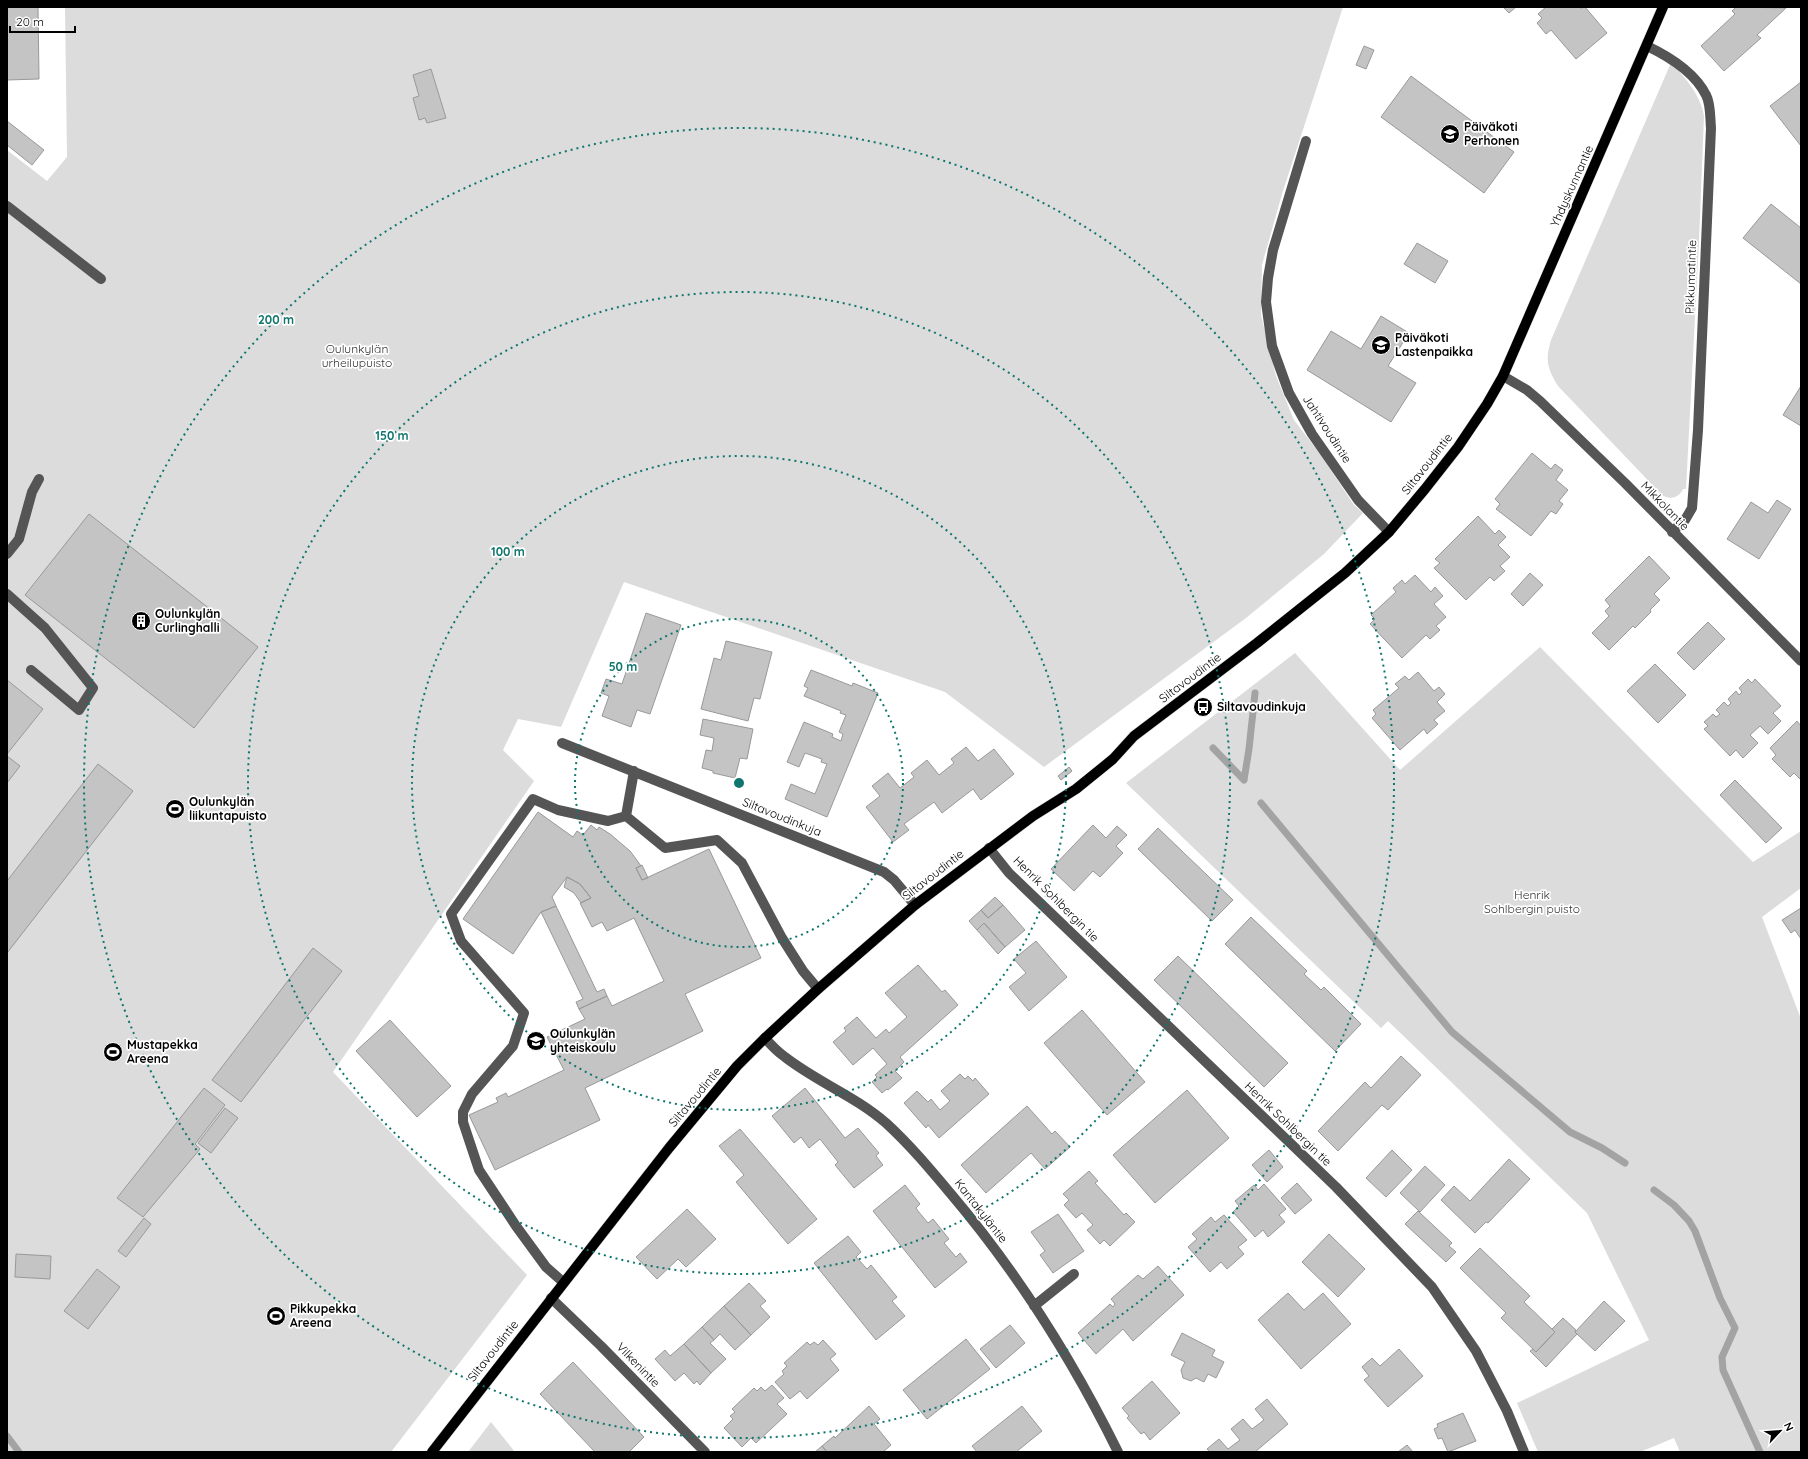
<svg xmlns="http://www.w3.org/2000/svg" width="1808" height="1459" viewBox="0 0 1808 1459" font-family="Quicksand,sans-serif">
<rect width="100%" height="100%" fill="#fff"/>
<path fill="#dcdcdc" d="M 65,7 L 1343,7 L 1282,194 L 1262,265 L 1261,315 L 1276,376 L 1294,420 L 1320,454 L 1354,505 L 1363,513 L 1324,554 L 1246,618 L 1044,767 L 945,692 L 624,582 L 561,727 L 518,719 L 503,750 L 534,781 L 333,1072 L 527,1275 L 391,1452 L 7,1452 L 7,150 L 47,181 L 67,157 Z
M 1672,64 C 1686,78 1701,96 1704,116 L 1699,241 L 1686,489 L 1683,489 C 1679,498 1670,500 1662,495 L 1558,386 C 1547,368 1545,360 1551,340 L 1670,65 Z
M 1540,647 L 1753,862 L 1801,831 L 1801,888 L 1762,917 L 1801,1019 L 1801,1452 L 1680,1452 L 1674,1438 L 1640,1452 L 1538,1452 L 1517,1403 L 1649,1340 L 1587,1213 L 1388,1021 L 1381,1028 L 1126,783 L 1295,653 L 1400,770 Z
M 491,1422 L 515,1452 L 468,1452 Z"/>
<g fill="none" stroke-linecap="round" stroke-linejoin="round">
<path stroke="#a3a3a3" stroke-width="7" d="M 1213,748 L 1244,780
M 1244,780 L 1249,749 L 1255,693
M 1261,803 L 1452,1032 L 1570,1132 L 1602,1148 L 1625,1163
M 1654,1190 L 1674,1205 L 1689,1221 L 1695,1231 L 1720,1298 L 1735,1328 L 1722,1357 L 1723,1370 L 1760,1452
M 7,1436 L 19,1452"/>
</g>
<path fill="#c4c4c4" stroke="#999" d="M 7,7 L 38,7 L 39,79 L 7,80 Z
M 1503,7 L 1516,7 L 1509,13 Z
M 1546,7 L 1579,7 L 1581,8 L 1585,7 L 1607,33 L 1576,59 L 1551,30 L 1546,34 L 1537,23 L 1542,18 L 1538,14 Z
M 1736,7 L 1786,8 L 1757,35 L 1761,38 L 1724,71 L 1701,46 L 1735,14 L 1732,11 Z
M 1364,46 L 1374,50 L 1366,69 L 1356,65 Z
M 431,69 L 446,118 L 427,123 L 425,118 L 419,120 L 413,98 L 419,96 L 413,75 Z
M 1411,76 L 1514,152 L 1484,193 L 1381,117 Z
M 1801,82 L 1801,146 L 1770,106 Z
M 7,121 L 44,150 L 32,165 L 7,145 Z
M 1771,204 L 1801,228 L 1801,284 L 1743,238 Z
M 1417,243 L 1448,261 L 1435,283 L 1404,264 Z
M 1381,316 L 1409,333 L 1388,366 L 1416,383 L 1391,422 L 1307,370 L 1331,331 L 1361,349 Z
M 1801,386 L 1801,426 L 1783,415 Z
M 1532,453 L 1551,469 L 1555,464 L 1563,470 L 1556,480 L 1568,490 L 1559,501 L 1563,504 L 1556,514 L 1551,511 L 1531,536 L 1496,509 L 1500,504 L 1495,499 Z
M 1777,500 L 1791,509 L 1759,559 L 1727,539 L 1751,502 L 1768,513 Z
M 89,514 L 258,647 L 194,728 L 25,595 Z
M 1478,516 L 1495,534 L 1499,530 L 1506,537 L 1498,545 L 1510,557 L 1500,566 L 1505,571 L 1494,581 L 1490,577 L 1466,600 L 1434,568 L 1440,563 L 1435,559 Z
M 1649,556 L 1670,578 L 1654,594 L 1660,600 L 1650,610 L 1651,612 L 1635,628 L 1633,626 L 1609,650 L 1592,633 L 1609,616 L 1605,611 L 1610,606 L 1605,600 Z
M 1530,573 L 1543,585 L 1523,606 L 1511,594 Z
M 1415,575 L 1431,592 L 1435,587 L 1443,596 L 1434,604 L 1446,617 L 1436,626 L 1440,630 L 1430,639 L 1426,635 L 1402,658 L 1370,624 L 1375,619 L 1371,615 L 1396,592 L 1393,588 L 1402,580 L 1405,584 Z
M 646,613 L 681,625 L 650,714 L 637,710 L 631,727 L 602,716 L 609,696 L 601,693 L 606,679 L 622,684 Z
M 1708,622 L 1725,639 L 1694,670 L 1677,653 Z
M 726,641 L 772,652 L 760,699 L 754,698 L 748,721 L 701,709 L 714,658 L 721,660 Z
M 1655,664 L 1686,695 L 1658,723 L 1627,691 Z
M 811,670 L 852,686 L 853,683 L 878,693 L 827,817 L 785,799 L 791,784 L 815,794 L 827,764 L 821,762 L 822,759 L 805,753 L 799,767 L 787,762 L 804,722 L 833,734 L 832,737 L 841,741 L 843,734 L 839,732 L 846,715 L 840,713 L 841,711 L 804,696 L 808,688 L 804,686 Z
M 1418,672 L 1434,691 L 1439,687 L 1445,694 L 1437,702 L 1445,711 L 1434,720 L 1438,724 L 1427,734 L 1424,729 L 1400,750 L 1372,718 L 1376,714 L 1373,710 L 1399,688 L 1395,684 L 1405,676 L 1409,680 Z
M 1748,679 L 1752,683 L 1755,679 L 1781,706 L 1773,713 L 1781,721 L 1768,734 L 1760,726 L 1750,735 L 1758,743 L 1743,758 L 1736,750 L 1730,756 L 1704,729 L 1708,726 L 1704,722 L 1713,714 L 1716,717 L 1720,714 L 1716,710 L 1724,702 L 1728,706 L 1731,703 L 1728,699 L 1736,691 L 1739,695 L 1742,692 L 1739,688 Z
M 7,680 L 43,709 L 7,754 Z
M 703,719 L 753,729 L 747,759 L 740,758 L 735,778 L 713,773 L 713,771 L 702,768 L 706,750 L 712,751 L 714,738 L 700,735 Z
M 1797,721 L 1801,726 L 1801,780 L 1794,773 L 1790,777 L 1772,759 L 1776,755 L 1770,748 Z
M 966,747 L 978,761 L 994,749 L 1014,774 L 981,800 L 973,789 L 942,813 L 934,802 L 904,824 L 909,830 L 893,842 L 866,807 L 880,796 L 872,786 L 888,773 L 900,788 L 914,777 L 911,773 L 927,760 L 939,775 L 954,763 L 951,759 Z
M 7,756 L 20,766 L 7,783 Z
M 98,764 L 133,791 L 7,953 L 7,881 Z
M 1069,767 L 1072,771 L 1061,780 L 1058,776 Z
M 1735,780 L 1782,828 L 1766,843 L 1720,795 Z
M 538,812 L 573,837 L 577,831 L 583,835 L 591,825 L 597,830 L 599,827 L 610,834 L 630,851 L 636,859 L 641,866 L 636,868 L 642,880 L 709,849 L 761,958 L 685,994 L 703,1031 L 585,1088 L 600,1120 L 495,1170 L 469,1115 L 498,1102 L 496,1098 L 506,1093 L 508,1097 L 564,1070 L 547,1037 L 585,1019 L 579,1009 L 607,996 L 612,1006 L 664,981 L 634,918 L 607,931 L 602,922 L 592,927 L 580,903 L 591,898 L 580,884 L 567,877 L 552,897 L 556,906 L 541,912 L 513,954 L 463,919 Z
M 1093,825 L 1106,838 L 1117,826 L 1127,835 L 1116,846 L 1123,853 L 1100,877 L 1093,871 L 1074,891 L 1051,869 Z
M 1158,828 L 1233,900 L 1212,921 L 1138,849 Z
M 642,865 L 648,878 L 642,880 L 636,868 Z
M 567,877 L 580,884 L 591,898 L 581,903 L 574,893 L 564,887 Z
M 995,897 L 1003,905 L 988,918 L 981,910 Z
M 1003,905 L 1025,930 L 1005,947 L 984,923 L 977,930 L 969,921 L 981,910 L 988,918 Z
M 556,906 L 597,992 L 604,989 L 607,996 L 579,1009 L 576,1002 L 583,999 L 541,912 Z
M 1801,908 L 1801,939 L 1795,930 L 1791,933 L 1782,920 Z
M 1251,917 L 1307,971 L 1304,974 L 1321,990 L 1324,987 L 1361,1024 L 1335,1051 L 1225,944 Z
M 984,923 L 1005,947 L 998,954 L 977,930 Z
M 1036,941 L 1067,977 L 1029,1011 L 1009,987 L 1026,973 L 1014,959 Z
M 313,948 L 342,971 L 241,1102 L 212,1080 Z
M 1178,956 L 1288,1063 L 1264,1087 L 1154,980 Z
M 918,965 L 942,992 L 945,990 L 958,1005 L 900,1057 L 904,1062 L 895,1071 L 902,1078 L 888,1090 L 887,1089 L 882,1093 L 872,1082 L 877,1077 L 875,1075 L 887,1064 L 873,1048 L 853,1065 L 833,1042 L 846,1031 L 844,1028 L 857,1017 L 876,1038 L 886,1029 L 889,1033 L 907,1017 L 885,993 Z
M 1082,1010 L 1145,1082 L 1107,1115 L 1044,1043 Z
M 390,1020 L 451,1086 L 417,1117 L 356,1051 Z
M 1401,1056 L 1421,1075 L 1388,1110 L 1382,1105 L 1338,1151 L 1318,1131 L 1365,1082 L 1371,1088 Z
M 960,1074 L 965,1079 L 968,1076 L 973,1081 L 975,1078 L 989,1094 L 939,1138 L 928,1125 L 926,1128 L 904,1103 L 917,1091 L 928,1102 L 931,1099 L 940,1110 L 950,1101 L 941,1091 Z
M 204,1088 L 225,1105 L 195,1144 L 200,1149 L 143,1217 L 117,1198 Z
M 805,1088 L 845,1138 L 858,1128 L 879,1153 L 876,1156 L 883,1165 L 854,1188 L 835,1165 L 838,1162 L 820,1139 L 809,1148 L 801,1137 L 794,1143 L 772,1116 Z
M 1187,1090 L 1229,1138 L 1155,1203 L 1113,1155 Z
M 1027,1106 L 1052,1134 L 1055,1131 L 1070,1147 L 1045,1169 L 1031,1153 L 986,1193 L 961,1165 Z
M 225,1108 L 238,1118 L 211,1153 L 198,1143 Z
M 740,1129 L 817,1219 L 788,1244 L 736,1182 L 744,1175 L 719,1146 Z
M 1269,1150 L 1283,1167 L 1267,1182 L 1252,1165 Z
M 1392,1150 L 1412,1170 L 1386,1197 L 1366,1178 Z
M 1509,1159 L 1530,1179 L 1488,1223 L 1486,1222 L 1475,1233 L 1441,1200 L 1454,1186 L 1470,1201 Z
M 1425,1166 L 1445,1185 L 1420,1212 L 1400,1193 Z
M 1089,1171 L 1098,1181 L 1095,1183 L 1124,1215 L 1126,1213 L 1135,1222 L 1110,1246 L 1104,1240 L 1100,1244 L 1087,1230 L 1093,1225 L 1082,1213 L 1076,1218 L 1064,1205 L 1069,1200 L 1063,1194 Z
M 1297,1183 L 1312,1200 L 1295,1214 L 1281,1198 Z
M 1264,1184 L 1286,1209 L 1279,1215 L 1285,1222 L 1268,1237 L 1263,1230 L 1255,1237 L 1233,1212 L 1239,1206 L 1235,1201 L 1254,1185 L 1258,1190 Z
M 905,1185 L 920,1204 L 916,1208 L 918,1211 L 928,1223 L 933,1219 L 949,1239 L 944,1243 L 956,1257 L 960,1253 L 967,1262 L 935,1288 L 873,1211 Z
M 687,1209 L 716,1239 L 686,1267 L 678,1259 L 657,1279 L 636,1257 Z
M 1418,1211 L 1452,1243 L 1449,1246 L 1456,1252 L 1446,1262 L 1405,1224 Z
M 1058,1214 L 1084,1251 L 1053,1273 L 1040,1255 L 1045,1251 L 1031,1232 Z
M 1224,1215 L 1247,1240 L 1238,1247 L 1244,1254 L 1227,1269 L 1221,1262 L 1210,1272 L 1188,1247 L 1197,1239 L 1192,1234 L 1211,1217 L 1215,1222 Z
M 144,1218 L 151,1224 L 126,1257 L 118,1251 Z
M 1329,1234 L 1365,1269 L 1338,1297 L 1302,1262 Z
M 848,1236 L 861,1252 L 856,1257 L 867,1269 L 871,1265 L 897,1297 L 892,1301 L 905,1316 L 876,1340 L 814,1263 Z
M 1480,1248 L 1530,1296 L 1524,1302 L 1555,1332 L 1536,1352 L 1501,1318 L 1506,1313 L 1460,1268 Z
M 16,1254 L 51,1256 L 50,1279 L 15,1277 Z
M 1158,1266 L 1184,1295 L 1133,1341 L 1123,1329 L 1096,1354 L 1078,1333 L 1110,1304 L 1113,1307 L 1115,1304 L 1111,1299 L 1138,1275 L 1143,1279 Z
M 97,1269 L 120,1287 L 88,1329 L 64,1311 Z
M 749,1283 L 766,1301 L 760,1306 L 770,1317 L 751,1335 L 724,1306 Z
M 1288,1293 L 1304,1310 L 1323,1293 L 1351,1324 L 1301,1369 L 1258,1320 Z
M 1604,1301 L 1625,1321 L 1595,1351 L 1575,1332 Z
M 724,1306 L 751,1335 L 735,1350 L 720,1334 L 714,1340 L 702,1327 Z
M 1563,1318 L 1576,1330 L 1575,1332 L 1577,1334 L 1546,1367 L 1530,1351 L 1533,1349 L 1536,1352 L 1555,1332 L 1552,1329 Z
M 1010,1325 L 1025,1343 L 996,1368 L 980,1349 Z
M 702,1327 L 714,1340 L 710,1343 L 726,1359 L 711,1373 L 684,1344 Z
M 1182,1333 L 1215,1350 L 1212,1356 L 1224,1362 L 1216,1378 L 1208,1374 L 1204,1382 L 1196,1378 L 1191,1381 L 1183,1378 L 1181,1370 L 1185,1362 L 1171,1355 Z
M 966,1339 L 990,1369 L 927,1419 L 903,1390 Z
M 823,1340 L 836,1354 L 830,1359 L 839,1370 L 807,1399 L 800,1391 L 790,1399 L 775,1382 L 784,1374 L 782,1371 L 787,1366 L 784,1363 L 807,1342 L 810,1345 L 814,1342 L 818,1345 Z
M 684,1344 L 711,1373 L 700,1385 L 697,1381 L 694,1384 L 684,1373 L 675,1381 L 655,1359 L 665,1350 L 670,1356 Z
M 1399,1349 L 1423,1376 L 1388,1407 L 1364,1380 L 1369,1376 L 1362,1367 L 1372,1358 L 1380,1366 Z
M 573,1362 L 644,1437 L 629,1452 L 595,1452 L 540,1394 Z
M 1152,1381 L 1180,1413 L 1150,1440 L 1144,1432 L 1141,1434 L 1127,1418 L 1129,1416 L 1122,1408 Z
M 772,1385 L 784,1398 L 777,1404 L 787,1414 L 756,1443 L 751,1438 L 742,1447 L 724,1428 L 733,1419 L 730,1416 L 735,1412 L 732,1409 L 754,1388 L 757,1391 L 761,1387 L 765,1391 Z
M 1267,1399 L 1288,1424 L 1255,1452 L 1210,1452 L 1207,1449 L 1219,1439 L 1228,1449 L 1240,1440 L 1231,1429 L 1243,1419 L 1252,1429 L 1264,1420 L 1255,1409 Z
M 869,1406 L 880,1419 L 874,1424 L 891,1445 L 883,1452 L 827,1452 L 822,1446 L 834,1436 L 835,1438 Z
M 1022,1406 L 1042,1431 L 1016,1452 L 977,1452 L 972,1446 Z
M 1463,1413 L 1476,1441 L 1448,1452 L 1442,1438 L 1438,1439 L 1434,1429 L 1438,1427 L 1437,1424 Z
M 1407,1445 L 1413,1452 L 1398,1452 Z
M 822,1446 L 827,1452 L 815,1452 Z"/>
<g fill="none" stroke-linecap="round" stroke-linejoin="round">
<g stroke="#dbdbdb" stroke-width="11">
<path id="major" d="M 432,1452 L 669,1148 L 737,1066 L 765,1038 L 818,989 L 915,905 L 1033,816 L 1076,789 L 1113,759 L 1134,736 L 1257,643 L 1345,573 L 1389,532 L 1425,489 L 1458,447 L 1487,404 L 1503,376 L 1663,7"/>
</g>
<path stroke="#555" stroke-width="10" d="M 1647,46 C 1668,56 1695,73 1706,95 C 1711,104 1710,118 1711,128 L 1698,430 L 1692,508 L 1685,520 L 1672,532
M 1306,141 L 1273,250 L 1268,278 L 1266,302 L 1272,346 L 1289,393 L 1312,434 L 1358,500 L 1389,532
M 7,206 L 101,279
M 1503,376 L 1527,390 L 1540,401 L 1625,483 L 1801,661
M 7,554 L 19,539 L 32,492 L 39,479
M 7,594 L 45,628 L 93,688 L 79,710 L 31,670
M 562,743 L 884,872 L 894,880 L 915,905
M 626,816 L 634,771
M 989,848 L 1009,873 L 1336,1187 L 1432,1287 L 1476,1351 L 1507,1411 L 1524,1452
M 765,1038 C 771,1045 778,1052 785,1057 C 817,1082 855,1096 886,1123 C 910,1145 930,1169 951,1194 C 1017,1272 1073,1361 1118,1452
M 563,1282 L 546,1267 L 516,1226 L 479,1170 L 463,1122 L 463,1112 L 472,1094 L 513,1046 L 524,1013 L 461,941 L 451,914 L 533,799 L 558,810 L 608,821 L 626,816 L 665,848 L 717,840 L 742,863 L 782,938 L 803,971 L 818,989
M 551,1298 L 601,1346 L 705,1452
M 1034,1306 L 1074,1274"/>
<use href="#major" stroke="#000" stroke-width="10"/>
</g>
<g fill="none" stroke="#0f766e" stroke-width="2" stroke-dasharray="2 4">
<circle cx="739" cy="783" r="164"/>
<circle cx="739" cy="783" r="327"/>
<circle cx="739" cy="783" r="491"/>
<circle cx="739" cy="783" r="655"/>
</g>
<defs>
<g id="school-disc" transform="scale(1)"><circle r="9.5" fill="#000" stroke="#fff"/><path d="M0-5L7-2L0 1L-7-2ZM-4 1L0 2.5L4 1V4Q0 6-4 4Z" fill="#fff"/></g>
<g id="building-disc" transform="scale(1)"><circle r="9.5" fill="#000" stroke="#fff"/><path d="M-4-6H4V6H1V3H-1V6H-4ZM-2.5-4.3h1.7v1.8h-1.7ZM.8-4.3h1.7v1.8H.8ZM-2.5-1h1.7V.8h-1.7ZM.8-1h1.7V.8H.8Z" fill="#fff"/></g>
<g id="bus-disc" transform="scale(1)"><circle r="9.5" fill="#000" stroke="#fff"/><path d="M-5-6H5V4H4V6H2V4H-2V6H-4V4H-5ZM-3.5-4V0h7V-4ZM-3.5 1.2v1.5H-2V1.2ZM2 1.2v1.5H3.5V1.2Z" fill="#fff"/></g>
<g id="stadium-disc" transform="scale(1)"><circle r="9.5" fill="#000" stroke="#fff"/><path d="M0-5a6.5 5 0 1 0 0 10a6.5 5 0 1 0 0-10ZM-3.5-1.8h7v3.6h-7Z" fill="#fff"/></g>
</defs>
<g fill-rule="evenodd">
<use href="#school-disc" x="1450" y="134"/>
<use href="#school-disc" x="1381" y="345"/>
<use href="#building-disc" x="141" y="621"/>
<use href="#bus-disc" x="1203" y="707"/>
<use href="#stadium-disc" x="175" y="809"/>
<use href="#school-disc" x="536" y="1041"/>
<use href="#stadium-disc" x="113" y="1052"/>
<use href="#stadium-disc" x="276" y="1316"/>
</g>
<g text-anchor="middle" stroke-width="3.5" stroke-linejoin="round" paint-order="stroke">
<g font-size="12" font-weight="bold" fill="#000" stroke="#fff" text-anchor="start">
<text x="1464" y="131">Päiväkoti<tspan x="1464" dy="14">Perhonen</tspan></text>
<text x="1395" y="342">Päiväkoti<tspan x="1395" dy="14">Lastenpaikka</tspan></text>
<text x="155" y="618">Oulunkylän<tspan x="155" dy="14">Curlinghalli</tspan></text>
<text x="1217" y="711">Siltavoudinkuja</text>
<text x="189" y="806">Oulunkylän<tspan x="189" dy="14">liikuntapuisto</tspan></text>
<text x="550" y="1038">Oulunkylän<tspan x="550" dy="14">yhteiskoulu</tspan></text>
<text x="127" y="1049">Mustapekka<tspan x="127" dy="14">Areena</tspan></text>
<text x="290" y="1313">Pikkupekka<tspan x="290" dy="14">Areena</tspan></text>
</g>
<g font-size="12" fill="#000" stroke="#fff">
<text transform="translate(1572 186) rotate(-66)" y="4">Yhdyskunnantie</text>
<text transform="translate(1691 277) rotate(-88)" y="4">Pikkumatintie</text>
<text transform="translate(1327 429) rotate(57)" y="4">Jahtivoudintie</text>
<text transform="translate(1427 464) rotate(-52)" y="4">Siltavoudintie</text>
<text transform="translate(1665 506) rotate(46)" y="4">Mikkolantie</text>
<text transform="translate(1190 678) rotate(-37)" y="4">Siltavoudintie</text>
<text transform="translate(782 817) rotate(22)" y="4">Siltavoudinkuja</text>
<text transform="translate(933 875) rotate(-38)" y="4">Siltavoudintie</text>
<text transform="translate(1056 899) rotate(45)" y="4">Henrik Sohlbergin tie</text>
<text transform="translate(695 1097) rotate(-50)" y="4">Siltavoudintie</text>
<text transform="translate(1288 1124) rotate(44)" y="4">Henrik Sohlbergin tie</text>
<text transform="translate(981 1211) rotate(52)" y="4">Kantakyläntie</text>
<text transform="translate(493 1351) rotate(-52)" y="4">Siltavoudintie</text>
<text transform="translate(638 1365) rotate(46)" y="4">Vilkenintie</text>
</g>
<g font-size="12" fill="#333" stroke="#fff">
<text x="357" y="353">Oulunkylän<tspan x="357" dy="14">urheilupuisto</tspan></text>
<text x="1532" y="899">Henrik<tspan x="1532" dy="14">Sohlbergin puisto</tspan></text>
</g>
</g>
<circle cx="739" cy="783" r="6" fill="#0f766e" stroke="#fff" stroke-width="2"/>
<g font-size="12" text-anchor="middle" font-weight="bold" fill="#0f766e" stroke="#fff" stroke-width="3.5" stroke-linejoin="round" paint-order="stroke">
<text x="276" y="324">200 m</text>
<text x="392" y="440">150 m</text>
<text x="508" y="556">100 m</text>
<text x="623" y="671">50 m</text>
</g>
<rect width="1808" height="1459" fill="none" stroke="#000000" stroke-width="16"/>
<g transform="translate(1780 1431) rotate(64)" stroke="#ffffff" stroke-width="3" paint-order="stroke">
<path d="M0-3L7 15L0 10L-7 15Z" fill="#000000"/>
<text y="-6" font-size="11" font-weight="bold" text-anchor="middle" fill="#000000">N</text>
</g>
<path d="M10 26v6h65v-6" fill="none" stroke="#000000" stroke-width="2"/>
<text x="16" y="26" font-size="12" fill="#000000" stroke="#ffffff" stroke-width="3" paint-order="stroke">20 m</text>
</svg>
